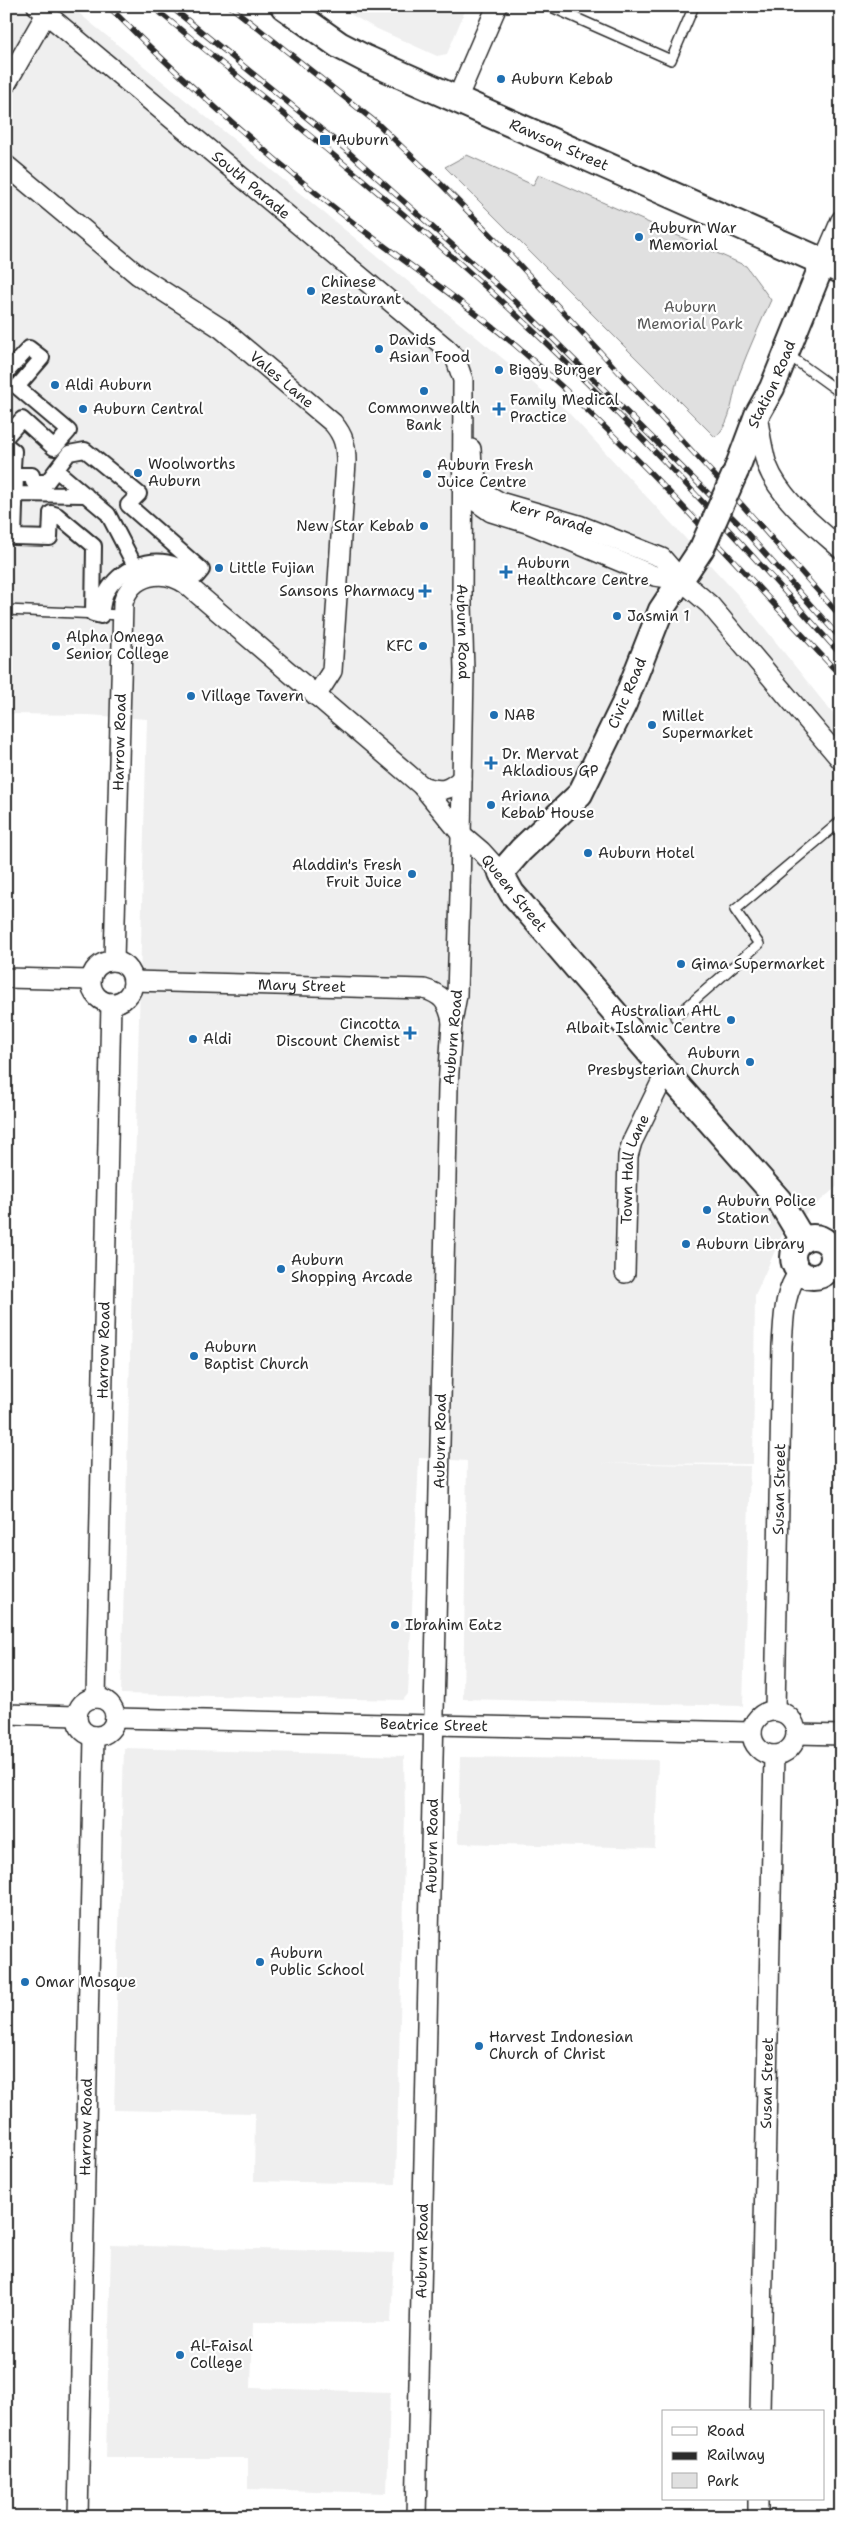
<svg xmlns="http://www.w3.org/2000/svg" width="847" height="2523" viewBox="0 0 847 2523" font-family="'Shantell Sans',sans-serif">
<rect width="100%" height="100%" fill="#fff"/>
<filter id="ink" filterUnits="userSpaceOnUse"><feTurbulence type="fractalNoise" baseFrequency=".02" numOctaves="2"/><feDisplacementMap in="SourceGraphic" scale="10" xChannelSelector="R" yChannelSelector="G"/><feConvolveMatrix kernelMatrix="1 2 1 2 8 2 1 2 1" color-interpolation-filters="sRGB"/></filter>
<g filter="url(#ink)">
<path fill="#efefef" d="M 6,6 L 70,6 L 566,410 L 739,596 L 841,724 L 841,1183 L 783,1233 L 755,1295 L 753,1464 L 598,1463 L 750,1466 L 743,1706 L 463,1699 L 467,1461 L 419,1458 L 408,1694 L 403,1700 L 121,1694 L 147,719 L 88,715 L 6,714 Z
M 336,6 L 467,6 L 447,54 L 437,56 L 373,27 Z
M 124,1748 L 404,1756 L 405,1814 L 396,2184 L 254,2181 L 255,2113 L 114,2110 Z
M 460,1757 L 658,1760 L 655,1848 L 458,1843 Z
M 111,2245 L 394,2253 L 391,2323 L 253,2322 L 251,2388 L 390,2392 L 387,2493 L 248,2489 L 248,2458 L 106,2458 Z"/>
<path fill="#e0e0e0" stroke="#868686" d="M 467,155 L 533,185 L 539,174 L 746,266 L 771,300 C 760,324 749,348 740,372 C 732,392 733,423 715,437 L 445,167 Z"/>
<g fill="none" stroke-linecap="round" stroke-linejoin="round">
<g stroke="#2b2b2b" stroke-width="12">
<path id="service" d="M 549,6 L 671,60 L 694,6
M 787,354 L 841,393
M 6,610 L 122,615
M 675,1017 L 759,944 L 735,910 L 841,821"/>
</g>
<g stroke="#2b2b2b" stroke-width="18">
<path id="pedestrian" d="M 6,373 L 29,348 L 42,358 L 17,387 L 69,431 L 54,448 L 22,419 L 6,437
M 6,445 L 14,451 L 12,483
M 85,450 L 139,494 L 128,505 L 202,570 L 197,576 C 190,573 183,568 176,565 C 149,555 119,569 106,593 C 103,600 102,609 101,616 L 93,614 L 94,546 L 57,515 L 51,513 L 50,538 L 14,537 L 16,475 L 32,475 L 33,482 L 47,482 L 69,453 Z
M 56,470 L 108,514 L 135,566
M 15,494 L 86,495"/>
</g>
<g stroke="#2b2b2b" stroke-width="22">
<g id="minor">
<path id="s1" d="M 37,6 L 446,348 L 455,357 L 463,380 L 462,604 L 464,671 L 460,893 L 457,995 L 452,1022 L 448,1087 L 416,2517"/>
<path d="M 6,84 L 46,14"/>
<path d="M 457,99 L 497,6"/>
<path id="s2" d="M 6,165 L 138,275 L 222,329 L 333,423 C 344,436 346,446 346,462 L 332,671 L 316,696"/>
<path d="M 823,262 L 841,220"/>
<path d="M 757,415 C 760,432 762,449 767,465 C 780,499 814,525 841,549"/>
<path id="s3" d="M 471,449 L 472,466 L 478,481 L 486,494 L 500,502 L 579,525 L 662,558 L 681,580 L 710,605 L 841,760"/>
<path d="M 462,486 L 471,498 L 491,512 L 530,524 L 655,576 L 681,580"/>
<path d="M 422,786 C 440,792 448,792 462,778"/>
<path id="s4" d="M 114,961 L 123,603 C 131,574 163,568 186,584 L 422,786 L 461,834 L 481,851 L 501,873"/>
<circle cx="112" cy="982" r="21"/>
<path d="M 6,978 L 91,980"/>
<path id="s5" d="M 133,981 L 424,989 C 442,994 448,1002 452,1021"/>
<path id="s6" d="M 625,1273 L 628,1156 L 632,1142 L 666,1072"/>
<path id="s7" d="M 96,1698 L 111,1003"/>
<circle cx="96" cy="1717" r="19"/>
<path id="s8" d="M 775,1710 L 782,1345 C 784,1320 783,1293 799,1272"/>
<circle cx="774" cy="1733" r="22"/>
<path d="M 6,1714 L 77,1716"/>
<path id="s9" d="M 115,1718 L 752,1732"/>
<path d="M 797,1734 L 841,1735"/>
<path id="s10" d="M 760,2412 L 774,1755"/>
<path id="s11" d="M 78,2517 L 94,1736"/>
<path d="M 758,2517 L 758,2499"/>
</g>
</g>
<g stroke="#2b2b2b" stroke-width="28">
<g id="tertiary">
<path id="s12" d="M 736,471 L 757,415 L 772,388 L 823,262"/>
<path d="M 702,548 L 661,610 L 624,704 L 580,794 L 521,850 L 501,873 L 512,893 L 666,1072 L 779,1200 L 803,1240"/>
<circle cx="813" cy="1257" r="20"/>
</g>
</g>
<g stroke="#2b2b2b" stroke-width="30">
<g id="secondary">
<path id="s13" d="M 284,6 L 339,45 L 366,59 L 841,270"/>
</g>
</g>
<use href="#service" stroke="#fff" stroke-width="9"/>
<use href="#pedestrian" stroke="#fff" stroke-width="14"/>
<use href="#minor" stroke="#fff" stroke-width="19"/>
<use href="#tertiary" stroke="#fff" stroke-width="24"/>
<use href="#secondary" stroke="#fff" stroke-width="26"/>
<g stroke="#2b2b2b" stroke-width="5.5">
<path id="rail" d="M 108,6 C 186,84 268,156 355,224 C 411,267 469,305 522,351 C 637,450 737,566 841,676
M 152,6 C 261,96 372,184 477,279 C 606,395 726,524 841,655
M 170,6 L 344,148 L 514,300 L 738,523 L 841,639
M 230,6 L 378,124 L 443,186 L 501,245 L 743,506 L 841,617"/>
</g>
<use href="#rail" stroke="#fff" stroke-width="4" stroke-dasharray="11" stroke-linecap="butt"/>
<g stroke="#2b2b2b" stroke-width="28" stroke-linecap="butt">
<path id="tertiary-bridge" d="M 702,548 L 736,471"/>
</g>
<use href="#tertiary-bridge" stroke="#fff" stroke-width="24"/>
</g>
</g>
<g fill="#1f6fb2" stroke="#fff" stroke-width="2">
<circle cx="501" cy="79" r="5"/>
<rect x="319" y="134" width="12" height="12" rx="2.5"/>
<circle cx="639" cy="237" r="5"/>
<circle cx="311" cy="291" r="5"/>
<circle cx="379" cy="349" r="5"/>
<circle cx="499" cy="370" r="5"/>
<circle cx="55" cy="385" r="5"/>
<circle cx="424" cy="391" r="5"/>
<circle cx="83" cy="409" r="5"/>
<path d="M496.5 401.5h5v5h5v5h-5v5h-5v-5h-5v-5h5z"/>
<circle cx="138" cy="473" r="5"/>
<circle cx="427" cy="474" r="5"/>
<circle cx="424" cy="526" r="5"/>
<circle cx="219" cy="568" r="5"/>
<path d="M503.5 564.5h5v5h5v5h-5v5h-5v-5h-5v-5h5z"/>
<path d="M422.5 583.5h5v5h5v5h-5v5h-5v-5h-5v-5h5z"/>
<circle cx="617" cy="616" r="5"/>
<circle cx="56" cy="646" r="5"/>
<circle cx="423" cy="646" r="5"/>
<circle cx="191" cy="696" r="5"/>
<circle cx="494" cy="715" r="5"/>
<circle cx="652" cy="725" r="5"/>
<path d="M488.5 755.5h5v5h5v5h-5v5h-5v-5h-5v-5h5z"/>
<circle cx="491" cy="805" r="5"/>
<circle cx="588" cy="853" r="5"/>
<circle cx="412" cy="874" r="5"/>
<circle cx="681" cy="964" r="5"/>
<circle cx="731" cy="1020" r="5"/>
<path d="M407.5 1025.5h5v5h5v5h-5v5h-5v-5h-5v-5h5z"/>
<circle cx="193" cy="1039" r="5"/>
<circle cx="750" cy="1062" r="5"/>
<circle cx="707" cy="1210" r="5"/>
<circle cx="686" cy="1244" r="5"/>
<circle cx="281" cy="1269" r="5"/>
<circle cx="194" cy="1356" r="5"/>
<circle cx="395" cy="1625" r="5"/>
<circle cx="260" cy="1962" r="5"/>
<circle cx="25" cy="1982" r="5"/>
<circle cx="479" cy="2046" r="5"/>
<circle cx="180" cy="2355" r="5"/>
</g>
<g text-anchor="middle" stroke-width="4.5" stroke-linejoin="round" paint-order="stroke">
<g font-size="15" fill="#2b2b2b" stroke="#fff" text-anchor="start">
<text x="511" y="84">Auburn Kebab</text>
<text x="336" y="145">Auburn</text>
<text x="649" y="233">Auburn War<tspan x="649" dy="17">Memorial</tspan></text>
<text x="321" y="287">Chinese<tspan x="321" dy="17">Restaurant</tspan></text>
<text x="389" y="345">Davids<tspan x="389" dy="17">Asian Food</tspan></text>
<text x="509" y="375">Biggy Burger</text>
<text x="65" y="390">Aldi Auburn</text>
<text x="510" y="405">Family Medical<tspan x="510" dy="17">Practice</tspan></text>
<text x="424" y="413" text-anchor="middle">Commonwealth<tspan x="424" dy="17">Bank</tspan></text>
<text x="93" y="414">Auburn Central</text>
<text x="148" y="469">Woolworths<tspan x="148" dy="17">Auburn</tspan></text>
<text x="437" y="470">Auburn Fresh<tspan x="437" dy="17">Juice Centre</tspan></text>
<text x="414" y="531" text-anchor="end">New Star Kebab</text>
<text x="517" y="568">Auburn<tspan x="517" dy="17">Healthcare Centre</tspan></text>
<text x="229" y="573">Little Fujian</text>
<text x="415" y="596" text-anchor="end">Sansons Pharmacy</text>
<text x="627" y="621">Jasmin 1</text>
<text x="66" y="642">Alpha Omega<tspan x="66" dy="17">Senior College</tspan></text>
<text x="413" y="651" text-anchor="end">KFC</text>
<text x="201" y="701">Village Tavern</text>
<text x="504" y="720">NAB</text>
<text x="662" y="721">Millet<tspan x="662" dy="17">Supermarket</tspan></text>
<text x="502" y="759">Dr. Mervat<tspan x="502" dy="17">Akladious GP</tspan></text>
<text x="501" y="801">Ariana<tspan x="501" dy="17">Kebab House</tspan></text>
<text x="598" y="858">Auburn Hotel</text>
<text x="402" y="870" text-anchor="end">Aladdin's Fresh<tspan x="402" dy="17">Fruit Juice</tspan></text>
<text x="691" y="969">Gima Supermarket</text>
<text x="721" y="1016" text-anchor="end">Australian AHL<tspan x="721" dy="17">Albait Islamic Centre</tspan></text>
<text x="400" y="1029" text-anchor="end">Cincotta<tspan x="400" dy="17">Discount Chemist</tspan></text>
<text x="203" y="1044">Aldi</text>
<text x="740" y="1058" text-anchor="end">Auburn<tspan x="740" dy="17">Presbysterian Church</tspan></text>
<text x="717" y="1206">Auburn Police<tspan x="717" dy="17">Station</tspan></text>
<text x="696" y="1249">Auburn Library</text>
<text x="291" y="1265">Auburn<tspan x="291" dy="17">Shopping Arcade</tspan></text>
<text x="204" y="1352">Auburn<tspan x="204" dy="17">Baptist Church</tspan></text>
<text x="405" y="1630">Ibrahim Eatz</text>
<text x="270" y="1958">Auburn<tspan x="270" dy="17">Public School</tspan></text>
<text x="35" y="1987">Omar Mosque</text>
<text x="489" y="2042">Harvest Indonesian<tspan x="489" dy="17">Church of Christ</tspan></text>
<text x="190" y="2351">Al-Faisal<tspan x="190" dy="17">College</tspan></text>
</g>
<g font-size="15" fill="#2b2b2b" stroke="#fff">
<text dy="5" stroke="none"><textPath href="#s13" startOffset="309">Rawson Street</textPath></text>
<text dy="5" stroke="none"><textPath href="#s1" startOffset="279">South Parade</textPath></text>
<text dy="5" stroke="none"><textPath href="#s2" startOffset="350">Vales Lane</textPath></text>
<text dy="5" stroke="none"><textPath href="#s12" startOffset="94">Station Road</textPath></text>
<text dy="5" stroke="none"><textPath href="#s3" startOffset="119">Kerr Parade</textPath></text>
<text dy="5" stroke="none"><textPath href="#s1" startOffset="822">Auburn Road</textPath></text>
<text transform="translate(627 693) rotate(-67)" y="5">Civic Road</text>
<text dy="5" stroke="none"><textPath href="#s4" startOffset="219">Harrow Road</textPath></text>
<text transform="translate(514 893) rotate(51)" y="5">Queen Street</text>
<text dy="5" stroke="none"><textPath href="#s5" startOffset="169">Mary Street</textPath></text>
<text transform="translate(453 1037) rotate(-85)" y="5">Auburn Road</text>
<text dy="5" stroke="none"><textPath href="#s6" startOffset="105">Town Hall Lane</textPath></text>
<text dy="5" stroke="none"><textPath href="#s7" startOffset="348">Harrow Road</textPath></text>
<text transform="translate(440 1441) rotate(-89)" y="5">Auburn Road</text>
<text dy="5" stroke="none"><textPath href="#s8" startOffset="221">Susan Street</textPath></text>
<text dy="5" stroke="none"><textPath href="#s9" startOffset="319">Beatrice Street</textPath></text>
<text transform="translate(432 1846) rotate(-89)" y="5">Auburn Road</text>
<text dy="5" stroke="none"><textPath href="#s10" startOffset="329">Susan Street</textPath></text>
<text dy="5" stroke="none"><textPath href="#s11" startOffset="390">Harrow Road</textPath></text>
<text transform="translate(422 2251) rotate(-89)" y="5">Auburn Road</text>
</g>
<g font-size="15" fill="#585858" stroke="#fff">
<text x="690" y="312">Auburn<tspan x="690" dy="17">Memorial Park</tspan></text>
</g>
</g>
<rect width="847" height="2523" fill="none" stroke="#fff" stroke-width="25"/>
<rect x="12" y="12" width="822" height="2498" fill="none" stroke="#2b2b2b" stroke-width="2" filter="url(#ink)"/>
<rect x="662" y="2410" width="162" height="90" fill="#ffffff" stroke="#aaaaaa"/>
<rect x="672" y="2427" width="25" height="8" fill="#ffffff" stroke="#aaaaaa"/>
<text x="707" y="2436" font-size="15" fill="#2b2b2b">Road</text>
<rect x="672" y="2452" width="25" height="8" fill="#2b2b2b" stroke="#aaaaaa"/>
<text x="707" y="2460" font-size="15" fill="#2b2b2b">Railway</text>
<rect x="672" y="2473" width="25" height="15" fill="#e0e0e0" stroke="#aaaaaa"/>
<text x="707" y="2486" font-size="15" fill="#2b2b2b">Park</text>
</svg>
